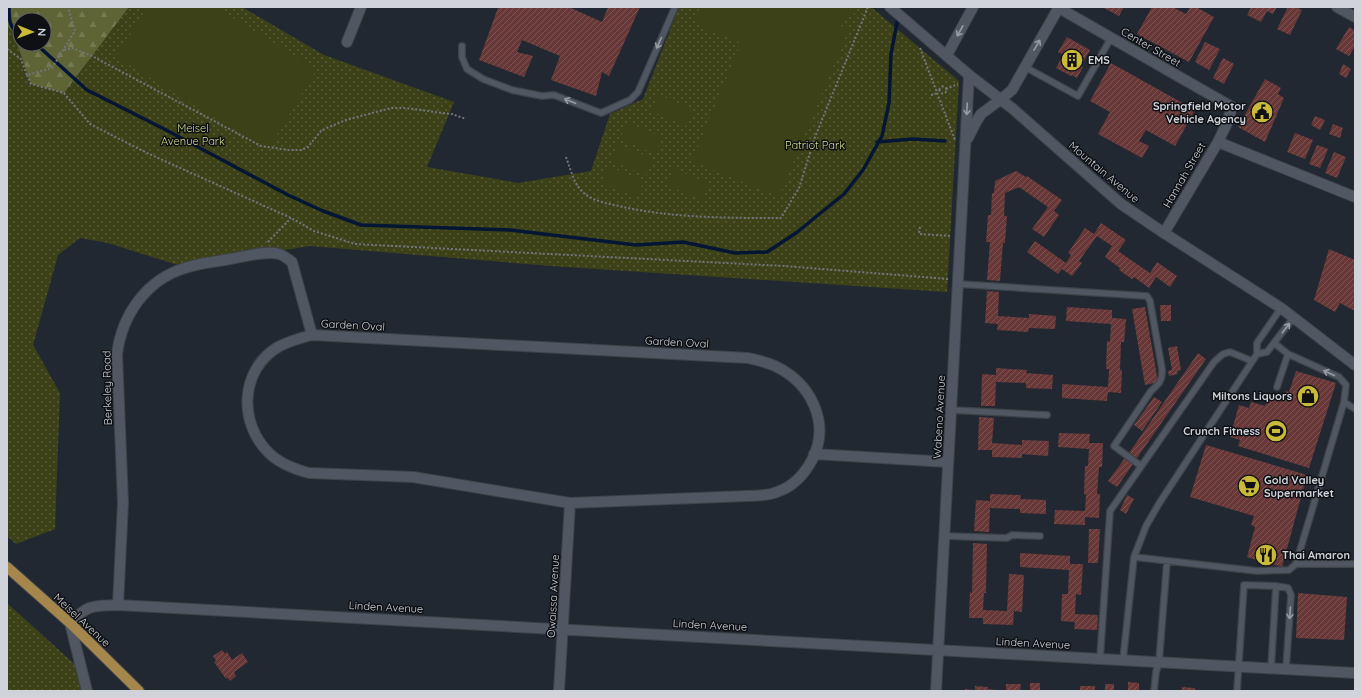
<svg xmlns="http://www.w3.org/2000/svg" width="1362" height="698" viewBox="0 0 1362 698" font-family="Quicksand,sans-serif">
<defs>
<pattern id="green-dots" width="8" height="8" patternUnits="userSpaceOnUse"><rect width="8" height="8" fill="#3d4118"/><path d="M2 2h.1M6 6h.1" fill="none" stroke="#585c39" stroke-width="1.8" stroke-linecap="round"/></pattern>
<pattern id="forest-firs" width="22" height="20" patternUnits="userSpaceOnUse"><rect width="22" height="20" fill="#5f6436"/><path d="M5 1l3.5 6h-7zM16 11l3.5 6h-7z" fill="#757952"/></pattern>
<pattern id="building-hatch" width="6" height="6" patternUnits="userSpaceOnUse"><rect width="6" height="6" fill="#673837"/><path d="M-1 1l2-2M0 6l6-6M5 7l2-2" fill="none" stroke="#7c5453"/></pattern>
</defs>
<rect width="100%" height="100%" fill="#222831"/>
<path fill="url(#green-dots)" d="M 129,7 L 242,7 L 324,55 L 454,102 L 427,167 L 518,183 L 591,171 L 610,114 L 643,99 L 679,7 L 871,7 L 959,81 L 947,292 L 551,266 L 310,246 L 181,266 L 108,243 L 80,238 L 58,255 L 33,345 L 60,393 L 55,529 L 16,544 L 7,536 L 7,26 L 13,32 L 31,84 L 64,93 Z
M 7,603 L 80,669 L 84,691 L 7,691 Z"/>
<path fill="url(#forest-firs)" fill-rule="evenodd" d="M 7,7 L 129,7 L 64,93 L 31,84 L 13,32 L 7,26 ZM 20,20 L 44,20 L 44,44 L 20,44 Z"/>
<path fill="#3d4118" d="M 147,7 L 215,7 L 317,69 L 268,150 L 116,57 Z
M 701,7 L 847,7 L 855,13 L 838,25 L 849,29 L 779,197 L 692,161 L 741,43 L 706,29 L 693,17 Z
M 658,95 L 694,109 L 687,126 L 651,111 Z
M 627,122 L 662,137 L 655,154 L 620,139 Z
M 617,144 L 653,159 L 646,175 L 611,161 Z
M 608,166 L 644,181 L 637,197 L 601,183 Z
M 673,169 L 709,183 L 702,200 L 667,185 Z"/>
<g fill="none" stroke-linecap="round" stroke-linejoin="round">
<path stroke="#041535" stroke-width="3.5" d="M 9,7 C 9,18 9,29 20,34
M 36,44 L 87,90 L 168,131 L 288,195 L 323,211 L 361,225 L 510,230 L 636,245 L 683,242 L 735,253 L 767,252 L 796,233 L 844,194 L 863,170 L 882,136 L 889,103 L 891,54 L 900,7
M 877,142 L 913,139 L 945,141"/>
</g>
<path fill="url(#building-hatch)" d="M 494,7 L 569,7 L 602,22 L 608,7 L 640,7 L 609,76 L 602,72 L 596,96 L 551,80 L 560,56 L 522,40 L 517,52 L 533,56 L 524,77 L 479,60 L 498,8 Z
M 1102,7 L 1124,7 L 1119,16 Z
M 1152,7 L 1173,7 L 1186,14 L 1190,7 L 1196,7 L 1214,17 L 1189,62 L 1137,34 Z
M 1251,7 L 1277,7 L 1273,14 L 1267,11 L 1261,22 L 1247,15 Z
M 1288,7 L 1296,7 L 1302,10 L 1290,35 L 1277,29 Z
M 1349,27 L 1355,31 L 1355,46 L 1349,56 L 1336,49 Z
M 1067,37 L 1090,50 L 1081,66 L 1083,67 L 1077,78 L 1072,75 L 1071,76 L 1056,68 L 1063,55 L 1058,52 Z
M 1205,42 L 1220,49 L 1209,70 L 1195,62 Z
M 1223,58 L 1234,64 L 1224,84 L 1213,78 Z
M 1111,63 L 1195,110 L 1175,146 L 1146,130 L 1139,141 L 1149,146 L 1142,158 L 1098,134 L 1110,112 L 1090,101 Z
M 1343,64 L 1351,69 L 1346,78 L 1339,74 Z
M 1265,79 L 1281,88 L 1278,94 L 1284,98 L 1265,142 L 1238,127 Z
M 1315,116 L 1325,120 L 1320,130 L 1311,125 Z
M 1333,124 L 1343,128 L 1340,138 L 1329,134 Z
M 1295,133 L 1313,140 L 1305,159 L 1287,152 Z
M 1317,145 L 1328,149 L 1320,168 L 1309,164 Z
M 1334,152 L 1346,157 L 1337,178 L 1325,173 Z
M 1016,171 L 1026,177 L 1027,176 L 1062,200 L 1054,211 L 1059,215 L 1044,237 L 1032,229 L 1048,207 L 1019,187 L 1005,193 L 1004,216 L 1007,216 L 1005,243 L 1003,243 L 1000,281 L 987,280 L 990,242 L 986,242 L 988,215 L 991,215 L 992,193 L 994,193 L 995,181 Z
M 1101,223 L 1126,240 L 1118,251 L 1150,273 L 1157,262 L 1177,276 L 1170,287 L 1156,277 L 1149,288 L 1134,277 L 1132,279 L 1119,270 L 1120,268 L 1105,257 L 1112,246 L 1097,236 L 1079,261 L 1082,263 L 1072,276 L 1062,269 L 1058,274 L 1027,252 L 1035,241 L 1066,263 L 1071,255 L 1068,253 L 1085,228 L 1094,234 Z
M 1329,249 L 1355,260 L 1355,311 L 1340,303 L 1335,312 L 1314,300 Z
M 987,291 L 999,292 L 998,316 L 1029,318 L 1029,314 L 1056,316 L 1055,329 L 1029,328 L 1028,332 L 997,330 L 998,324 L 985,323 Z
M 1160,305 L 1171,305 L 1171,321 L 1161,321 Z
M 1067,307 L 1112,310 L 1112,318 L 1126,319 L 1124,342 L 1121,342 L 1120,370 L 1122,370 L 1121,393 L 1108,392 L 1107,401 L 1062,398 L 1062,384 L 1108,387 L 1109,369 L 1106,369 L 1107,341 L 1110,342 L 1111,324 L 1066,321 Z
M 1145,307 L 1158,382 L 1145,385 L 1132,309 Z
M 1177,346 L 1181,370 L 1177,371 L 1178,374 L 1169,376 L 1168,371 L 1172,370 L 1168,348 Z
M 1198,353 L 1206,359 L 1137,458 L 1129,453 Z
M 996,368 L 1027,370 L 1026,373 L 1053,375 L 1052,389 L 1026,388 L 1026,383 L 996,382 L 995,406 L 981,406 L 982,374 L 996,375 Z
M 1296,371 L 1336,383 L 1309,468 L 1238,446 L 1240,440 L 1230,437 L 1239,405 L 1249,408 L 1251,402 L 1265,406 L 1269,394 L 1284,398 L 1286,391 L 1289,392 Z
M 1154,397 L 1162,402 L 1142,431 L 1134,425 Z
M 979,417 L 994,418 L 992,443 L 1022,445 L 1022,440 L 1049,441 L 1048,456 L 1022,454 L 1022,458 L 992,457 L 992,450 L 978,450 Z
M 1059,433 L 1090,434 L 1089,443 L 1103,443 L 1102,467 L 1099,467 L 1097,494 L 1100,494 L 1099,518 L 1085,517 L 1085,525 L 1054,524 L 1055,510 L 1085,511 L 1086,494 L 1084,494 L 1085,466 L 1088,466 L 1089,449 L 1058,447 Z
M 1206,445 L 1307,475 L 1282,567 L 1247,557 L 1255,527 L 1251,525 L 1254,516 L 1190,497 Z
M 1125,458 L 1133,464 L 1117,487 L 1108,481 Z
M 990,494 L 1021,495 L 1020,499 L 1046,500 L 1046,514 L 1020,513 L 1020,509 L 990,508 L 989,532 L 974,531 L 976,500 L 990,501 Z
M 1127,495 L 1134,499 L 1126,514 L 1120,510 Z
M 1089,529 L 1100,529 L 1098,563 L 1088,563 Z
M 973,543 L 987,544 L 986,593 L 984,593 L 983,610 L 1007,611 L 1009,574 L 1024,575 L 1022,612 L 1014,611 L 1013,625 L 983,624 L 983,618 L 969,618 L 970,592 L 972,593 Z
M 1020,553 L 1070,556 L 1070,564 L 1083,564 L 1081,595 L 1076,594 L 1075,614 L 1098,615 L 1097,630 L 1074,629 L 1075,622 L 1061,621 L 1062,594 L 1068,594 L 1069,570 L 1020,567 Z
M 1298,593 L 1347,597 L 1344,640 L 1296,638 Z
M 222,650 L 225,654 L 227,652 L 232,660 L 242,653 L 248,662 L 234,672 L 236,676 L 230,681 L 227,677 L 226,679 L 214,662 L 216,661 L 213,656 Z
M 1128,682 L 1139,683 L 1139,691 L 1128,691 Z
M 1030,683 L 1040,683 L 1040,691 L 1030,691 Z
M 1006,684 L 1021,684 L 1020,691 L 1006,691 Z
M 1105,684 L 1114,684 L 1114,691 L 1105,691 Z
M 975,686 L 988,687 L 988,689 L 997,690 L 997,691 L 964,691 L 965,689 L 975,690 Z
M 1080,686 L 1095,686 L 1095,691 L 1080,691 Z
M 1182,687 L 1195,688 L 1195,691 L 1182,691 Z"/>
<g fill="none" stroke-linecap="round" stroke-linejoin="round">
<g stroke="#3e434a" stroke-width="8">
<path id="service" d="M 462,46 L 462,57 L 467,69 L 483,79 L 512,90 L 542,96 L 554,95 L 601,113 L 630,100 L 638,92 L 675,7
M 1025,67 L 1078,96 L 1111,38
M 958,284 L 1147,296 L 1150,301 L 1162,369 C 1163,380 1159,384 1151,391 L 1114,446 L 1141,466
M 1274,343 L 1288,354 L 1339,377 L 1346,385 L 1344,402
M 1257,354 L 1267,352 L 1294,317
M 1277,387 L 1288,354
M 1355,409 L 1344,402 L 1296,564 L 1355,564
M 951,410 L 1047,415
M 944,536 L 1007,538 L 1012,535 L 1040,536
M 1134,557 L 1257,571 L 1289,570 L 1296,564
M 1276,586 L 1288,588 L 1291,595 L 1286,669
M 1100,659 L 1110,511 L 1214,362 L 1223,354 L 1230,352 L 1252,361
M 1123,660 L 1134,557 L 1146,526 L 1160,502 L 1257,354 L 1257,343 L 1281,308
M 1154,691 L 1156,672 L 1159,662 L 1167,561
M 1237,691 L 1244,585 L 1276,586 L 1271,669"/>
</g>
<g stroke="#3e434a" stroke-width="12">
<path id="minor" d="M 1337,7 L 1355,17
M 1059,8 L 1232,107 L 1227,123 L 1218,142 L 1164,233
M 347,42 L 361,7
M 947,55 L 973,7
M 968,138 L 976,122 L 981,114 L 1000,100 L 1012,90 L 1059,7
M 1218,142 L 1355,197
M 312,335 L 748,358 C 757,360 766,362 775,366 C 811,383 831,423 812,460 C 804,475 792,487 777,492 C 767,496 756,496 746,496 L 570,503 L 413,477 L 309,473 C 294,469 280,464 269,453 C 238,423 240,370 278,347 C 289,341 300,338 312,335 Z
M 814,454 L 948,462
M 118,605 L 123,503 L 117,354 C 122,315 146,280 185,268 C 200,263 215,262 230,259 C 244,257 266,250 279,254 C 283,255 288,259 292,262 L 312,335
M 87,691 L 70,623 C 89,604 92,606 118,605 L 1355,673
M 559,691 L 570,503
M 936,691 L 969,75"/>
</g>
<g stroke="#3e434a" stroke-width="12">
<path id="tertiary" d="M 890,7 L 969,75 L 1013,109 L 1121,204 L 1164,233 L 1281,308 L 1355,365"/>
</g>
<g stroke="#3e434a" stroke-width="12">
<path id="primary" d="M 7,567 L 70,623 L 139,691"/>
</g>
<path stroke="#71767d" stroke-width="2" stroke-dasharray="2 2" stroke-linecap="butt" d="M 920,48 L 955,140
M 7,49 L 21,59 L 27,75 L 52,68 L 75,31 L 68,7
M 64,50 L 72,48 L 92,56 L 261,146 L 289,150 L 301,150 L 308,147 L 321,131 L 329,127 L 346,120 L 391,108 L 406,108 L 443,113 L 452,114 L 466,119
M 27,75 L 31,84 L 64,93 L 90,124 L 147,153 L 291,218 L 314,231 L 355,244 L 784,266 L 948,279
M939.5 90a3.5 3.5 0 1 1 7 0a3.5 3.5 0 1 1-7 0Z
M 946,89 L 958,84
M 931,95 L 938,93
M 566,157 C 571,170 574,186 585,194 C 595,202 611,204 623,207 C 674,218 728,218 781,218 L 799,188 L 815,137 L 868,7
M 920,227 L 919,234 L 950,236
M 268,242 L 291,218"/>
<use href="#service" stroke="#515762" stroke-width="5.5"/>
<use href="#minor" stroke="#515762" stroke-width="10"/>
<use href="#tertiary" stroke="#515762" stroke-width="10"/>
<use href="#primary" stroke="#a5864b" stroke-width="10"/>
</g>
<defs><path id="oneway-shaft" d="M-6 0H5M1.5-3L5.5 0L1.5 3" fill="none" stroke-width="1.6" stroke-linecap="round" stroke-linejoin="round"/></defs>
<g stroke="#979ca4">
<use href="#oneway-shaft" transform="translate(960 31) rotate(119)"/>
<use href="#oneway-shaft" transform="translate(659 43) rotate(114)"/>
<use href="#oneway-shaft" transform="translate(1037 45) rotate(-60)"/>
<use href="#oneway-shaft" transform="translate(570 101) rotate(-159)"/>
<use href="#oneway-shaft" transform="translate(967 109) rotate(93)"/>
<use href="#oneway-shaft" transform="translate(1286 328) rotate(-53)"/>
<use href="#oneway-shaft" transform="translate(1329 373) rotate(-156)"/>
<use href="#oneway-shaft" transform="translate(1290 613) rotate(94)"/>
</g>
<defs>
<g id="building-disc" transform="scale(1.15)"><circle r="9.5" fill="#caba3a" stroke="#0e1014"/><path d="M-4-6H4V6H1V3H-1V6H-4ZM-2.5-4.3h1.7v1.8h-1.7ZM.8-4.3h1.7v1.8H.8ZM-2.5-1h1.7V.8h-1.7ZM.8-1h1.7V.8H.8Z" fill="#111"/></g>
<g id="civic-disc" transform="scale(1.15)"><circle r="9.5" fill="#caba3a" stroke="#0e1014"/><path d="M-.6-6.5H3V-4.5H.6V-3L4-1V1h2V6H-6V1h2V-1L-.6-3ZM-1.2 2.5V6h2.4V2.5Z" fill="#111"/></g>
<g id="shop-disc" transform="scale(1.15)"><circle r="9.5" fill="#caba3a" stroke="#0e1014"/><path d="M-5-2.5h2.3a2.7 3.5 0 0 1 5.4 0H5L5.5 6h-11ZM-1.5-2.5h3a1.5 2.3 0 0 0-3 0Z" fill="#111"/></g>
<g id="stadium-disc" transform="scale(1.15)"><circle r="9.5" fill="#caba3a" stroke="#0e1014"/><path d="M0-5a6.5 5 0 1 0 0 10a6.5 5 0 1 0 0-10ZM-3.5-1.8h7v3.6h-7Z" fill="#111"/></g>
<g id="supermarket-disc" transform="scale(1.15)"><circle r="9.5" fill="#caba3a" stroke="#0e1014"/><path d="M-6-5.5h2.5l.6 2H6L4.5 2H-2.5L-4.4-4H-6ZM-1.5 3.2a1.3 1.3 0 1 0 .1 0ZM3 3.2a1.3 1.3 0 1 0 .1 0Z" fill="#111"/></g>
<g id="restaurant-disc" transform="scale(1.15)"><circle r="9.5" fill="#caba3a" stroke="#0e1014"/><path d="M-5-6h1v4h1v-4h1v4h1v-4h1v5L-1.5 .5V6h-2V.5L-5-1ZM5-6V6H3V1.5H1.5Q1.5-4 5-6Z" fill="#111"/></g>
</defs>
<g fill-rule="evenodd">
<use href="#building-disc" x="1072" y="60"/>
<use href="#civic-disc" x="1262" y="112"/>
<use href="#shop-disc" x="1308" y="396"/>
<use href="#stadium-disc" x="1276" y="431"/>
<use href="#supermarket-disc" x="1249" y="486"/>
<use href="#restaurant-disc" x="1266" y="555"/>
</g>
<g text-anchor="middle" stroke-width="3" stroke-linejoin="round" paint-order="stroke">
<g font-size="11" fill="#d0d4da" stroke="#0e1014">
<text transform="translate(1151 47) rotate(30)" y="4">Center Street</text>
<text transform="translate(1104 172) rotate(40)" y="4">Mountain Avenue</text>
<text transform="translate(1184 175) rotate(-60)" y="4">Hannah Street</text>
<text transform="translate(353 325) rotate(3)" y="4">Garden Oval</text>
<text transform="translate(677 342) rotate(3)" y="4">Garden Oval</text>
<text transform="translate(107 388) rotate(-91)" y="4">Berkeley Road</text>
<text transform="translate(939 417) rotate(-87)" y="4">Wabeno Avenue</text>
<text transform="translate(553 596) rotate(-87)" y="4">Owaissa Avenue</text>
<text transform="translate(386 607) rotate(3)" y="4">Linden Avenue</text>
<text transform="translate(82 620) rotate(43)" y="4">Meisel Avenue</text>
<text transform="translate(710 625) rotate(3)" y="4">Linden Avenue</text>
<text transform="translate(1033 643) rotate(3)" y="4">Linden Avenue</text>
</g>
<g font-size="11" font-weight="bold" fill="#d0d4da" stroke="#0e1014" text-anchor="start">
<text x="1088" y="64">EMS</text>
<text x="1246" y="110" text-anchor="end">Springfield Motor<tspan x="1246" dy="13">Vehicle Agency</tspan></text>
<text x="1292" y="400" text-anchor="end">Miltons Liquors</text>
<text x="1260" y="435" text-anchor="end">Crunch Fitness</text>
<text x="1264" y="484">Gold Valley<tspan x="1264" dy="13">Supermarket</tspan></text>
<text x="1282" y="559">Thai Amaron</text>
</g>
<g font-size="11" fill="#d2dc90" stroke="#0e1014">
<text x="193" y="132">Meisel<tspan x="193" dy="13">Avenue Park</tspan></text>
<text x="815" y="149">Patriot Park</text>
</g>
</g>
<rect width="1362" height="698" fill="none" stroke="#d0d4da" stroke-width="16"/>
<g transform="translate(32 32) rotate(91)"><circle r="19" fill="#0e1014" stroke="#5c5e63"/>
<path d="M0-3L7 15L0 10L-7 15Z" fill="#caba3a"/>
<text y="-6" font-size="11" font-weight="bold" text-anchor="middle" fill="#d0d4da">N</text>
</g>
</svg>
